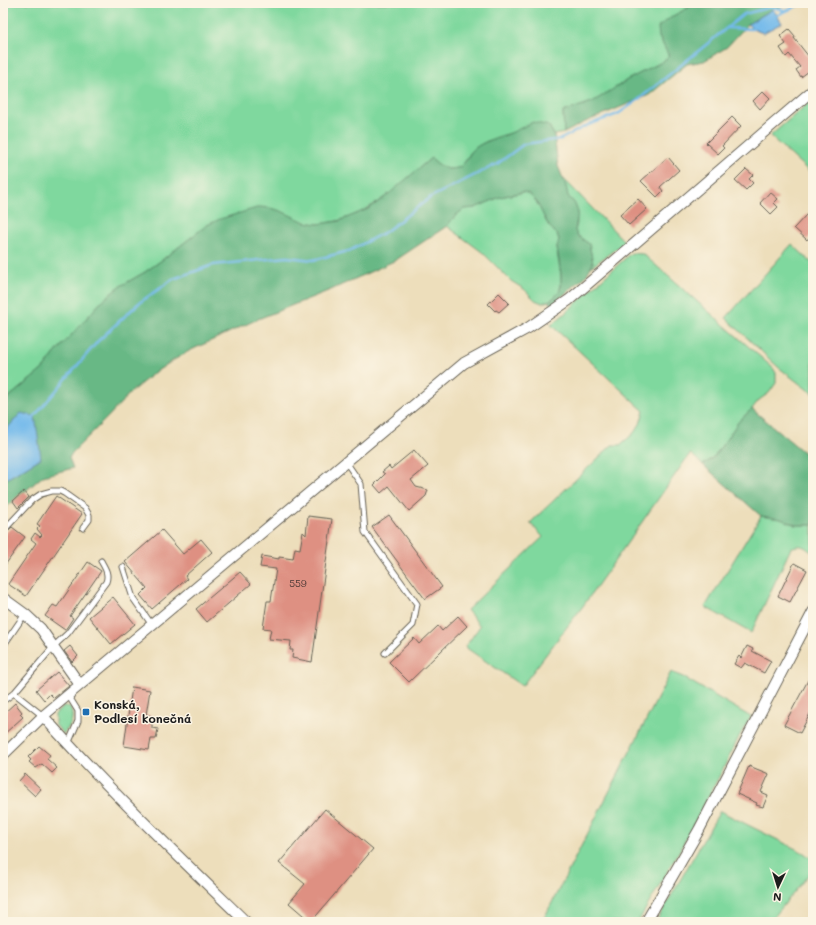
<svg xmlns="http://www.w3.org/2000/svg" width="816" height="925" viewBox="0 0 816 925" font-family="Mali,sans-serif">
<rect width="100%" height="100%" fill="#fcf5e5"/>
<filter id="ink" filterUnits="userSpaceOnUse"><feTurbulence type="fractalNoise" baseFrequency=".025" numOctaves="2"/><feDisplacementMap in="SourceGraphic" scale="8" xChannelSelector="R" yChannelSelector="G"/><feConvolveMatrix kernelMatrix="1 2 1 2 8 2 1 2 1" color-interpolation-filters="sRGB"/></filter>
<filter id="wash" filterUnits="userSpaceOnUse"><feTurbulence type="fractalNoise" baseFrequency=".012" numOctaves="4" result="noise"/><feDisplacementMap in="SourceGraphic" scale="16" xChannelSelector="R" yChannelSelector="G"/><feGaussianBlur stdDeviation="0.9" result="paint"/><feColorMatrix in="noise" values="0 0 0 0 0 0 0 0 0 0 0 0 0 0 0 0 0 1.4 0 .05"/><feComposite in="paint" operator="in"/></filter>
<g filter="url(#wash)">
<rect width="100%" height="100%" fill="#eddebb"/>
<path fill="#7fd89e" stroke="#4e7a5d" d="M 3,3 L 697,3 L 673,16 L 659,37 L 669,56 L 662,62 L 627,80 L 607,94 L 592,102 L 563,112 L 564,133 L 554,135 L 549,126 C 524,131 495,133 474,149 C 466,155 467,167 453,169 C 444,170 437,163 431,158 C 402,183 372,214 332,222 C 327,223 321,224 316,224 C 309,224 302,221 296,219 L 207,225 L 162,260 L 145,272 L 119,287 L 102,301 L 56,352 L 43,369 L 3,402 Z
M 813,99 L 813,175 L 770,136 Z
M 562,177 L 625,242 L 590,268 L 593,263 L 589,244 L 578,236 L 575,231 L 577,223 L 575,204 L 568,196 Z
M 524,192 C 540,198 540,213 549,226 C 552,230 557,233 558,237 C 560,242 557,245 557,249 C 558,270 572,296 542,303 L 535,300 L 524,289 L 511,281 L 482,252 L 447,226 L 455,216 L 464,209 L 475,208 L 500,197 Z
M 792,244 L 813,264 L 813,394 L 778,367 L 726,318 Z
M 631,253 L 643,254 L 773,368 L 776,373 L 776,383 L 769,393 L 759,400 L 751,410 L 739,421 L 714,457 L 703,465 L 691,454 L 689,455 L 583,606 L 522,686 L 465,647 L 480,626 L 467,610 L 543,537 L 530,523 L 612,445 L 620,445 L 633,434 L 640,424 L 644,411 L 551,325 L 563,315 Z
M 761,516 L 781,519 L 796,525 L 813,525 L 813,553 C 804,547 802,543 791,548 L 751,633 L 705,607 Z
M 671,672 L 683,677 L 751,717 L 740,735 L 721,773 L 680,850 L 638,922 L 542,922 Z
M 64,706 L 70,707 C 75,718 71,726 63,734 L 55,724 L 55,714 Z
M 720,811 L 804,853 L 813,860 L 813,869 L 770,922 L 656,922 Z"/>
<path fill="#67b885" stroke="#426a50" d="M 697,3 L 806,3 L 797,6 L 787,5 L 773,9 L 748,24 L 727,47 L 704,61 L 687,64 L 649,95 L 583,123 L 564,133 L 563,112 L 592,102 L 607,93 L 627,80 L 662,62 L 669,56 L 659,37 L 658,27 L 673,16 Z
M 533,122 L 549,126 L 554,135 L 558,166 L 566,186 L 568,196 L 575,204 L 578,212 L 575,231 L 578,236 L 589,244 L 593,263 L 586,276 L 552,305 L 548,301 L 554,298 L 559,292 L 561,286 L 561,274 L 557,248 L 559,239 L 557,234 L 549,226 L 536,201 L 529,194 L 524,192 L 519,193 L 500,197 L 475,208 L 464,209 L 455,216 L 447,226 L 396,260 L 333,289 L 258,319 L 189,351 L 169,363 L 154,373 L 132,391 L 106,419 L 72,453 L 69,458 L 73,468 L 43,476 L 3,510 L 3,481 L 41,458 L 21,413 L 3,433 L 3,402 L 43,369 L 56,352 L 102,301 L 119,287 L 145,272 L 162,260 L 207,225 L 220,219 L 260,207 L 270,208 L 281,211 L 305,222 L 318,224 L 339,221 L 368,209 L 384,198 L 431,158 C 437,163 444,170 452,169 C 466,168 466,156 474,149 C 483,141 496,139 508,134 C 516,131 524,126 533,122 Z
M 752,409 L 813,460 L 813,525 L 796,525 L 781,519 L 761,516 L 703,465 L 714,457 L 739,421 Z"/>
<path fill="#73baeb" stroke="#486b84" d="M 773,9 L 782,23 L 763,33 L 752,29 L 748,24 Z
M 21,413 L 35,416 L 41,458 L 3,481 L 3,433 Z"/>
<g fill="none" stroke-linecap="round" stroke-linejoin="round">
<path stroke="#73baeb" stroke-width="2.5" d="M 776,16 L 785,11
M 728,28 L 752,29 L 754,28
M 33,418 L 98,341 L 139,303 L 173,279 L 213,265 L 287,257 L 313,260 L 349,251 L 385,232 L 431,197 L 497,164 L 524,144 L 561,139 L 588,125 L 618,114 L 638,100 L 744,14 L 772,7 L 786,11 L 803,3"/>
</g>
<g id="blocks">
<path fill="#de9082" d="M 789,29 L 795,36 L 794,38 L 813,62 L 813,68 L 801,77 L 796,70 L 800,67 L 789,54 L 786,57 L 780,48 L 786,44 L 780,36 Z
M 763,91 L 770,98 L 760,109 L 753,101 Z
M 732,117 L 741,126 L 722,146 L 724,148 L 718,154 L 706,143 Z
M 668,157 L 679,170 L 660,187 L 663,191 L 657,197 L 641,181 Z
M 746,169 L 753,175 L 749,179 L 753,183 L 746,190 L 735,180 Z
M 770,192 L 778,199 L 774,203 L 778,207 L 771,214 L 760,203 Z
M 638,199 L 647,209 L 629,225 L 620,215 Z
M 807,214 L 813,220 L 813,233 L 807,240 L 794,228 Z
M 499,293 L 509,303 L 499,312 L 496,310 L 495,311 L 488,304 Z
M 414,450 L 428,466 L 411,480 L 416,487 L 428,490 L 426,496 L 409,511 L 389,486 L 381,493 L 374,485 L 385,474 L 382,472 L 389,466 L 391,469 Z
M 24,491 L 29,497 L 18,508 L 13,501 Z
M 56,496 L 82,514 L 26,596 L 8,584 L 36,543 L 31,539 L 35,533 L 40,537 L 42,535 L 37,529 L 40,526 L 37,524 Z
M 389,515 L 442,587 L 425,599 L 372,527 Z
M 308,516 L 332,519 L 312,662 L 292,658 L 293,650 L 290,650 L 291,641 L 269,639 L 271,629 L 263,628 L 267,601 L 271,601 L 276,569 L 260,567 L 262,556 L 279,559 L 279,557 L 293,559 L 295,548 L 300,549 L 303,532 L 306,535 Z
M 12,527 L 25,537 L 3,568 L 3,535 Z
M 162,530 L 183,554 L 201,539 L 212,552 L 185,576 L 187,579 L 152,609 L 140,595 L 147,588 L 125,562 Z
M 88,562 L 101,571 L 70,616 L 73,618 L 65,630 L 45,616 L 53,605 L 57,607 Z
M 794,563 L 807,570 L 790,602 L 778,596 Z
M 240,572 L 251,584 L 207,622 L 196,609 Z
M 113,597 L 135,624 L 111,644 L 89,617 Z
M 458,616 L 467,626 L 409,682 L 389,662 L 414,638 L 419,644 L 438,626 L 442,631 Z
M 70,646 L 78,656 L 72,662 L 64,651 Z
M 747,646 L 753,649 L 752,651 L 771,661 L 764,673 L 745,663 L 741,668 L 734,664 L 739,656 L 741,658 Z
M 813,671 L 813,708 L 800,733 L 784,725 Z
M 57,672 L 69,686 L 54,698 L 50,694 L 44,700 L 36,690 Z
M 132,687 L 150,690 L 146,715 L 152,716 L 152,728 L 158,729 L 156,739 L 151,739 L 149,750 L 124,746 Z
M 15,703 L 22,712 L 20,714 L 23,717 L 3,735 L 3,714 Z
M 39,746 L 50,755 L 47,759 L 57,768 L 52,773 L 42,764 L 36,768 L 29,762 L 31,760 L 28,757 Z
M 749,766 L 769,774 L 761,792 L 768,795 L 763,807 L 756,805 L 757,803 L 737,794 Z
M 25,774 L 41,789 L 35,796 L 19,781 Z
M 325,809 L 373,849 L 311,922 L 289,903 L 305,884 L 279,863 Z"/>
</g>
</g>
<g filter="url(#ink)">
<use href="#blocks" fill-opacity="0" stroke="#656054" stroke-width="1"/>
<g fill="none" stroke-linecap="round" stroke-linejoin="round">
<g stroke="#656054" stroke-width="7">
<path id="service" d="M 346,462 L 361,484 L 365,532 L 417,604 L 413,625 L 385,653
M 3,531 L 32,500 L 41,494 L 52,491 L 60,491 L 64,493 L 85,508 L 89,515 L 89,520 L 83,528
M 123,567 L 133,598 L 152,625
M 3,646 L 25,614
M 14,693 L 43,716
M 68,695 L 78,711 L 78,721 L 68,744
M 3,701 L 14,693 L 53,647 L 68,633 L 106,582 C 109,574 105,568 101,561"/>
</g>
<g stroke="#656054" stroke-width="12">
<path id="minor" d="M 3,598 L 25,614 L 41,629 L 80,685
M 43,716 C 107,788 177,855 246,922
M 3,755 L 43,716 L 464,363 L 528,328 L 569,300 L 813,90
M 646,922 L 699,830 L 813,612"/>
</g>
<use href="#service" stroke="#fff" stroke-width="5"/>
<use href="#minor" stroke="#fff" stroke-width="10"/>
</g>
</g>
<rect fill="#1f6fb2" stroke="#fcf5e5" stroke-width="1.5" x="82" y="708" width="8" height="8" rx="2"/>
<g text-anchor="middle" stroke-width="3" stroke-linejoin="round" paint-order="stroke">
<g font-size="10" fill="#4c3936">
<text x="298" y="587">559</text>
</g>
<g font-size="12" font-weight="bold" fill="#1c1c1c" stroke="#fcf5e5" text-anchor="start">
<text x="94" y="709">Konská,<tspan x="94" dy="14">Podlesí konečná</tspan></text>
</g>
</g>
<rect width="816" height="925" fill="none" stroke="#fcf5e5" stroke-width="16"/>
<g transform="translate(778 887) rotate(184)" stroke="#fcf5e5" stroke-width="3" paint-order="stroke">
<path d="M0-3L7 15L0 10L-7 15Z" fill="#1c1c1c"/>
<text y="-6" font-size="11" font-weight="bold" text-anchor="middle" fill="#1c1c1c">N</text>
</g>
</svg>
